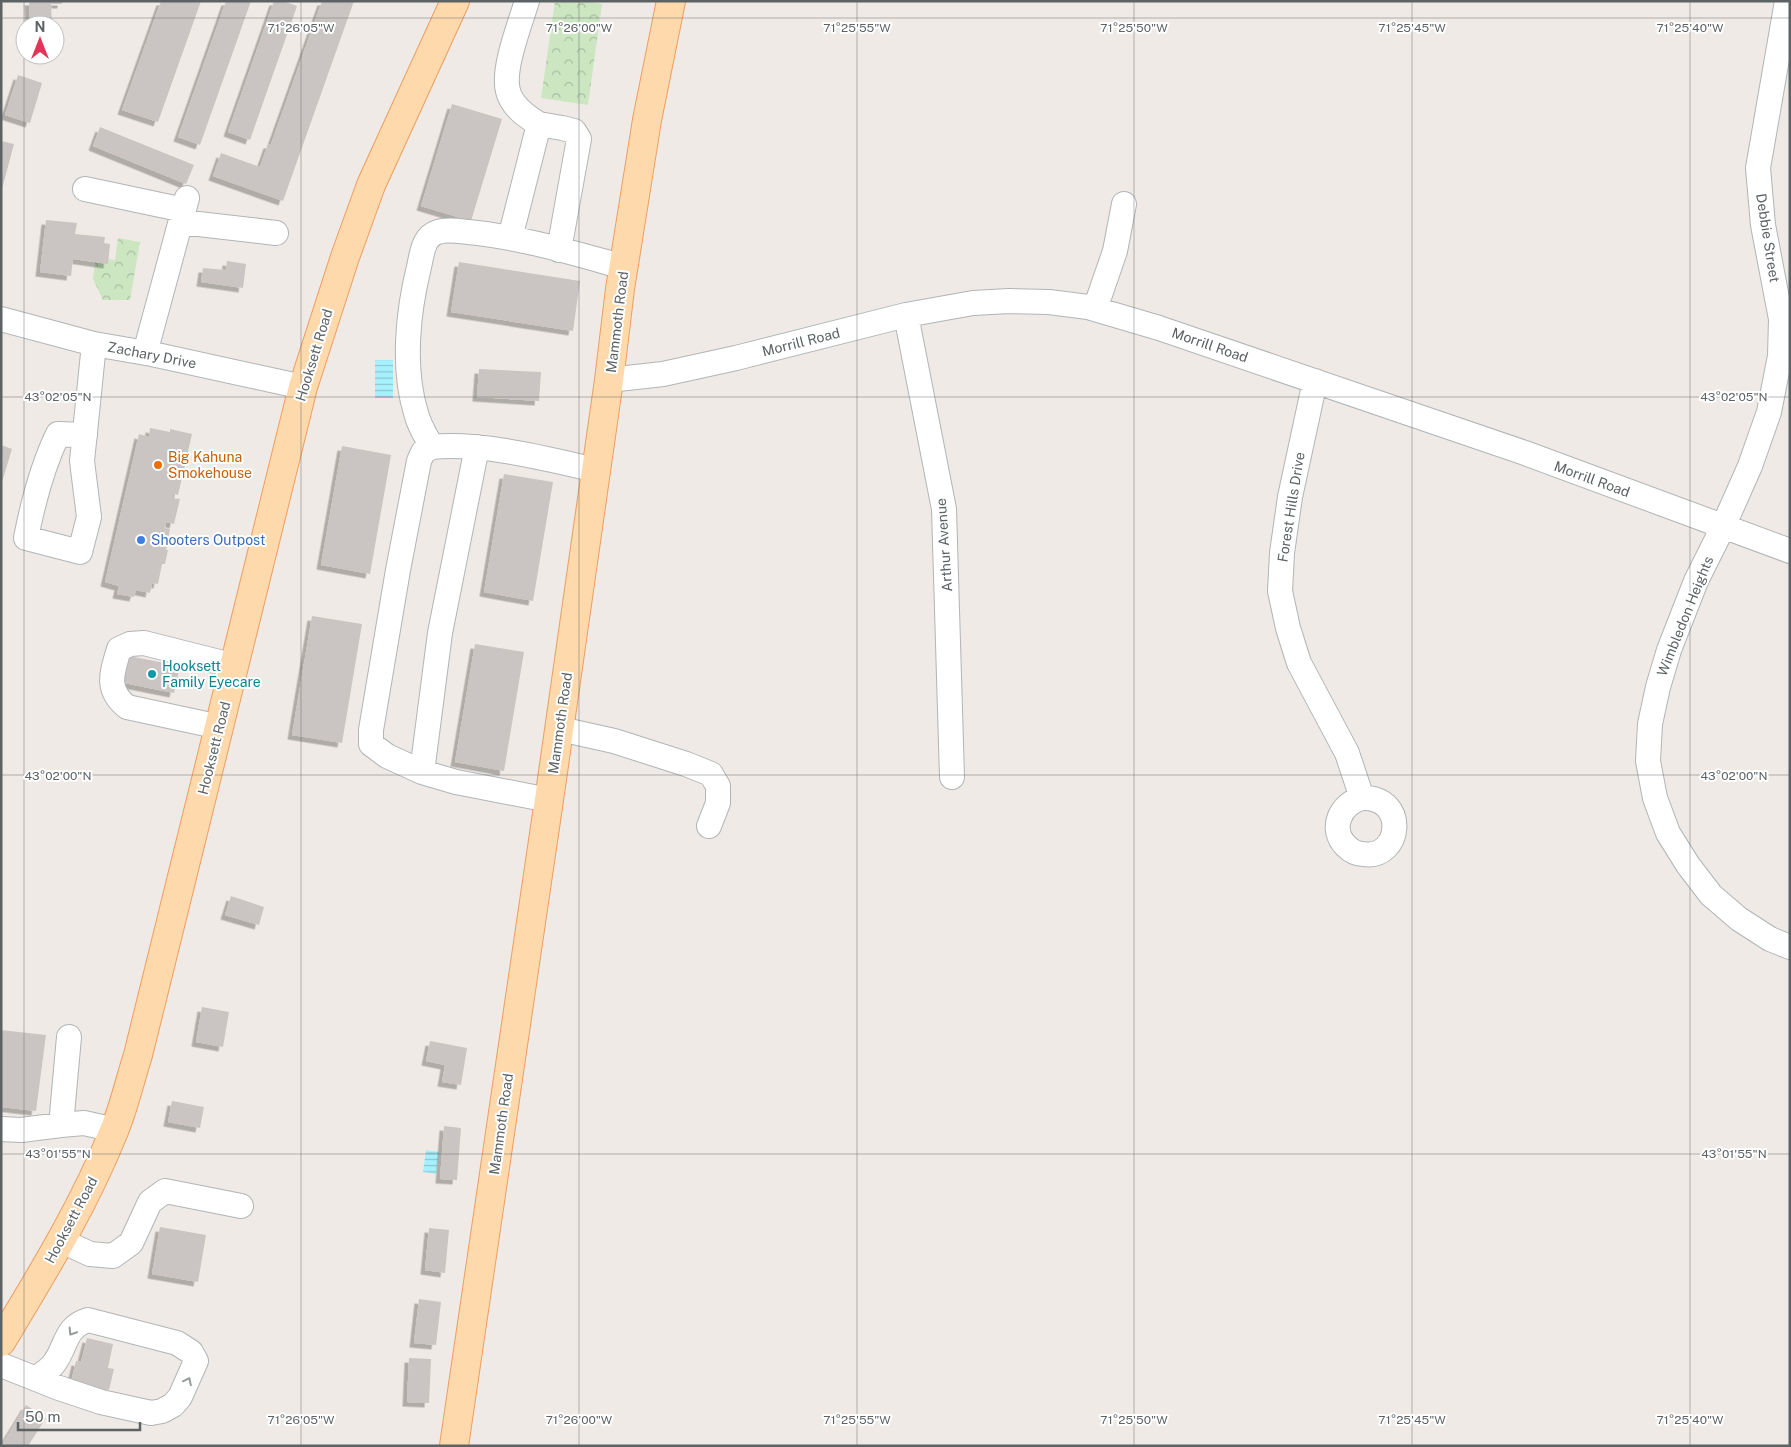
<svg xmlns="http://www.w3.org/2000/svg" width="1791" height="1447" viewBox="0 0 1791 1447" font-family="'Public Sans',sans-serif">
<defs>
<pattern id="park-crowns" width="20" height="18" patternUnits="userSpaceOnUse" patternTransform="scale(1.25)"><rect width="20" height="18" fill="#cce6c2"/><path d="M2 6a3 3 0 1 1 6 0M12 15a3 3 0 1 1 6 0" fill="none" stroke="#a9bea1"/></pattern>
<pattern id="water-rules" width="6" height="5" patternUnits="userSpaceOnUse" patternTransform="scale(1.25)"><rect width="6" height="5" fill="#a7f0fd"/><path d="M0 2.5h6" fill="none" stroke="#8bc6d0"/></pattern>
<filter id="shadow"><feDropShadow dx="-4.5" dy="4.5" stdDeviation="0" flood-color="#0004"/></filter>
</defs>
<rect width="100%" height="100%" fill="#efeae5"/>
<path fill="url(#park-crowns)" d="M 555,1 L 581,1 L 602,4 L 588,105 L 541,98 Z
M 118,238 L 140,242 L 130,300 L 103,300 L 93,279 L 95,262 L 107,263 L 108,259 L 115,260 Z"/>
<path fill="url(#water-rules)" d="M 375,360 L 393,360 L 393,398 L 375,398 Z
M 426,1150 L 439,1152 L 436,1174 L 423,1172 Z"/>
<path fill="#cac5c2" filter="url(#shadow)" d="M 29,1 L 62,1 L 62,4 L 51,4 L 52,25 L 30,25 Z
M 161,1 L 201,1 L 158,122 L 122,110 Z
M 226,1 L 251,1 L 200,145 L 178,137 Z
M 274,1 L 283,1 L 297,6 L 250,140 L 228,132 Z
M 322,1 L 354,1 L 283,201 L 213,176 L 221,153 L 260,167 L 268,144 L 271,144 Z
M 18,75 L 42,83 L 30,123 L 5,115 Z
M 452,104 L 502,119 L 471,221 L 421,206 Z
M 100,127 L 194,165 L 186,184 L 93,146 Z
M 1,141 L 14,144 L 2,189 L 1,189 Z
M 46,220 L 77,223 L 75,234 L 105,237 L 104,243 L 110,244 L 108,264 L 73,259 L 71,276 L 40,272 Z
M 227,261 L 246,264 L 243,288 L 201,282 L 203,268 L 226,270 Z
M 459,262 L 580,281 L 573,331 L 451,312 Z
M 479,369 L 541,372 L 539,401 L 477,397 Z
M 150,428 L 170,432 L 170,429 L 192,434 L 178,495 L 173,494 L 172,498 L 180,499 L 174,524 L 166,522 L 165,528 L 170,529 L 166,550 L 168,550 L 165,564 L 162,564 L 158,584 L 152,583 L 150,593 L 136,590 L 134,597 L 117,594 L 119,586 L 105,582 L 139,434 L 149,437 Z
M 1,445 L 12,449 L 2,482 L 1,482 Z
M 342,446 L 391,455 L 370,574 L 321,565 Z
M 504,474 L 553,482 L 533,601 L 484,592 Z
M 312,616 L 362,624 L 342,743 L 292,735 Z
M 475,644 L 524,652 L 504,771 L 455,762 Z
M 129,656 L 180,666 L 174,693 L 124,683 Z
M 231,896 L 264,907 L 259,925 L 225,915 Z
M 202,1007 L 229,1012 L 223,1047 L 196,1042 Z
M 1,1030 L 46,1035 L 36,1111 L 1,1107 Z
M 430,1041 L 467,1048 L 461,1085 L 442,1082 L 445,1065 L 426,1061 Z
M 172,1101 L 204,1107 L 200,1128 L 168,1122 Z
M 444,1126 L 461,1128 L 457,1180 L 440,1179 Z
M 160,1227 L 206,1235 L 198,1282 L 152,1274 Z
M 429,1228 L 449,1230 L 445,1273 L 425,1270 Z
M 419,1299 L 441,1302 L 436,1345 L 414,1343 Z
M 87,1338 L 113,1344 L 108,1368 L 114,1369 L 109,1390 L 71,1382 L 76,1361 L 81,1362 Z
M 409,1358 L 431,1359 L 429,1403 L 407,1402 Z
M 26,1405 L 46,1418 L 28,1446 L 1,1446 Z"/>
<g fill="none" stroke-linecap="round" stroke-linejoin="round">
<g stroke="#b0b5b7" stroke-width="26">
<path id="minor" d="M 527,1 C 520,24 502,69 508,91 C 512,107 527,117 539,124
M 1787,1 L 1758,168 L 1763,225 L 1781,319 L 1780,356 L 1769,412 L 1750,466 L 1723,527 L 1696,581 L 1669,650 L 1658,687 L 1650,724 L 1648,761 L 1655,798 L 1668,833 L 1688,865 L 1711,895 L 1739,919 L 1770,939 L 1790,947
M 85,189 L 184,210
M 181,222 L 276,233
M 510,238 L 539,124 L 562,128 L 574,131 L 579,139 L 559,250
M 1095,309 L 1115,251 L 1124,204
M 906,315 L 944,509 L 952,777
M 1,319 L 94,344 L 152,354 L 303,387
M 145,353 L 187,198
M 609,380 L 663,374 L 736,358 L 906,315 L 973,303 L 1009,301 L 1049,302 L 1088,307 L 1159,328 L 1525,453 L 1790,551
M 1315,381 L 1290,497 L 1282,553 L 1280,591 L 1288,628 L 1299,663 L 1347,753 L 1362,798 C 1408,796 1402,860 1363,854 C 1357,854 1351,851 1346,846 C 1329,829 1340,804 1362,798
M 85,435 L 58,434 C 42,467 33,502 26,538 L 80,552 L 89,517 L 82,461 L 94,344
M 432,447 L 423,452 L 419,461 L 398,570 L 371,730 L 371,744 L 387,756 L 422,772 L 440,633 L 477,447
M 596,470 C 547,459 482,442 432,447 C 426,436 419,426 416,413 C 402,368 408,311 419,267 C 422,254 423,236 438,232 C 447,229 459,231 468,232 C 521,237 573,253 624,267
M 220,727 L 127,707 C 105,689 112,673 119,649 L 130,644 L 144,643 L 235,666
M 560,729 L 614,741 L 686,764 L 711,774 L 718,786 L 718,803 L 709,826
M 422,772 L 456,782 L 549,800
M 69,1037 L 61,1125 L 84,1123 L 115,1130
M 1,1129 L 21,1130 L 61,1125
M 62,1241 L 90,1254 L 113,1256 L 131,1243 L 150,1202 L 165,1191 L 241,1206
M 1,1365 L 59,1388 L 101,1402 L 151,1413 L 162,1411 L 173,1405 L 180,1397 L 196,1361 L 191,1352 L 177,1343 L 88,1320 C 65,1327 67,1345 55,1362 C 51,1369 43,1373 37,1378"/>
</g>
<g stroke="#ee9d5f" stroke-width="30">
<path id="major" d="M 1,1342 C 42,1274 84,1206 114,1131 C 124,1107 130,1080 138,1055 L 303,387 L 345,257 L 371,185 L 455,1
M 454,1446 L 549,800 L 609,380 L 620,289 L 647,120 L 671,1"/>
</g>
<use href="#minor" stroke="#fff" stroke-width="24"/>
<use href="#major" stroke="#fdd9ac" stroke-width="28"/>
</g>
<defs><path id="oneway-chevron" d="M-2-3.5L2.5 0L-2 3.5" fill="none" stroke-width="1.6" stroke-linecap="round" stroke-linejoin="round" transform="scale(1.25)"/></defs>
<g stroke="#969a9b">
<use href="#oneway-chevron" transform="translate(72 1332) rotate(122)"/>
<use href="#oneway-chevron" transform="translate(188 1381) rotate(-64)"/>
</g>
<path fill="none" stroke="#5d6365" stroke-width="1" stroke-opacity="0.45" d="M 24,1 L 24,1446M 301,1 L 301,1446M 579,1 L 579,1446M 857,1 L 857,1446M 1134,1 L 1134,1446M 1412,1 L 1412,1446M 1690,1 L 1690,1446M 1,18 L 1790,18M 1,397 L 1790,397M 1,775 L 1790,775M 1,1154 L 1790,1154"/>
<circle fill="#e8710a" stroke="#fff" stroke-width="2" cx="158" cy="465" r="5"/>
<circle fill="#3f7fe0" stroke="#fff" stroke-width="2" cx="141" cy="540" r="5"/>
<circle fill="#0f9aa8" stroke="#fff" stroke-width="2" cx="152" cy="674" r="5"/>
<g text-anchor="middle" stroke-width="4" stroke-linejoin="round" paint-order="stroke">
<g font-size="14" fill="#5d6365" stroke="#fff">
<text transform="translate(1768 238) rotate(81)" y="5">Debbie Street</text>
<text transform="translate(617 322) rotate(-83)" y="5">Mammoth Road</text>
<text transform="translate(801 342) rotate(-14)" y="5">Morrill Road</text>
<text transform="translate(1210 345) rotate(19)" y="5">Morrill Road</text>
<text transform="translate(152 355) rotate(11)" y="5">Zachary Drive</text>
<text transform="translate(314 355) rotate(-73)" y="5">Hooksett Road</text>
<text transform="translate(1592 479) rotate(20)" y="5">Morrill Road</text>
<text transform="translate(1291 507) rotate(-81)" y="5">Forest Hills Drive</text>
<text transform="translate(944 545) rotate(-94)" y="5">Arthur Avenue</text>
<text transform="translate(1685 616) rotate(-68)" y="5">Wimbledon Heights</text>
<text transform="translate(560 723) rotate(-82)" y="5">Mammoth Road</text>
<text transform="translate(214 748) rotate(-76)" y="5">Hooksett Road</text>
<text transform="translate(501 1124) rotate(-82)" y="5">Mammoth Road</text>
<text transform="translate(71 1220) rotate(-62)" y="5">Hooksett Road</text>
</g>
<g font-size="14" fill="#c56008" stroke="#fff" text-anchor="start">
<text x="168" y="462">Big Kahuna<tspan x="168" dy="16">Smokehouse</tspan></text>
</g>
<g font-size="14" fill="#366cbe" stroke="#fff" text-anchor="start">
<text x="151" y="545">Shooters Outpost</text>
</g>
<g font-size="14" fill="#0d838f" stroke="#fff" text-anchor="start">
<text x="162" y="671">Hooksett<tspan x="162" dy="16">Family Eyecare</tspan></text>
</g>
</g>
<g font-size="12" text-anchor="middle" fill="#5d6365" stroke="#fff" stroke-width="4" stroke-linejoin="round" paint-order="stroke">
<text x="301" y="32">71°26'05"W</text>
<text x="579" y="32">71°26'00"W</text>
<text x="857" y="32">71°25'55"W</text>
<text x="1134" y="32">71°25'50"W</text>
<text x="1412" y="32">71°25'45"W</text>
<text x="1690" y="32">71°25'40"W</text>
<text x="58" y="401">43°02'05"N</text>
<text x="1734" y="401">43°02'05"N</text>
<text x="58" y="780">43°02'00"N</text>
<text x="1734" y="780">43°02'00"N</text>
<text x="58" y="1158">43°01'55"N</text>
<text x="1734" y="1158">43°01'55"N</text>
<text x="301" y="1424">71°26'05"W</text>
<text x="579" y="1424">71°26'00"W</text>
<text x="857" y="1424">71°25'55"W</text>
<text x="1134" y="1424">71°25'50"W</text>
<text x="1412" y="1424">71°25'45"W</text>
<text x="1690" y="1424">71°25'40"W</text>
</g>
<rect width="1791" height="1447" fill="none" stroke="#5d6365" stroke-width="5"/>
<g transform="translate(40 40)"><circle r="24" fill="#ffffff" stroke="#bec1c1"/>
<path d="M0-4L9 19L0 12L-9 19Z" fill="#e53459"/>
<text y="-8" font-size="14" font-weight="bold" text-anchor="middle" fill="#5d6365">N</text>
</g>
<path d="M18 1422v8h122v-8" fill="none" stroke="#5d6365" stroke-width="2.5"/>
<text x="25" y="1422" font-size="15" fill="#5d6365" stroke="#ffffff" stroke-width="4" paint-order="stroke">50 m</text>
</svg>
